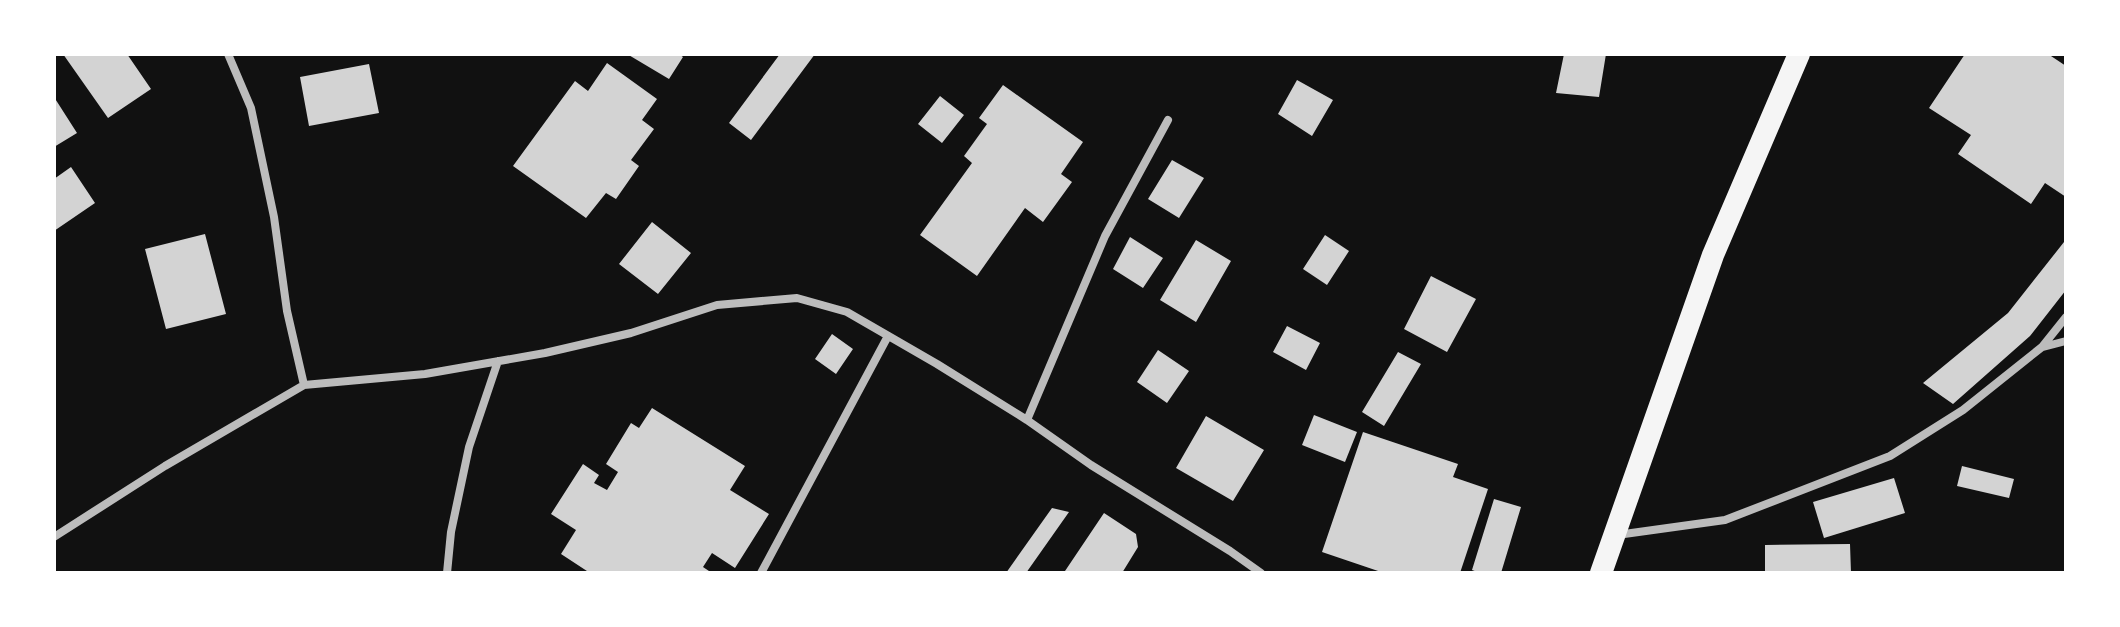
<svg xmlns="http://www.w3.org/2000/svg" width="2120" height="627" viewBox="0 0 2120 627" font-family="'Nunito Sans',sans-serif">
<rect width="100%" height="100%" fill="#111"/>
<path fill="#d3d3d3" d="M 63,54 L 127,54 L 151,89 L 108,118 Z
M 627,54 L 679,54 L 683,57 L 669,79 Z
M 780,54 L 815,54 L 751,140 L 729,123 Z
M 1564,54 L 1606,54 L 1599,97 L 1556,93 Z
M 1965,54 L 2048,54 L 2066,66 L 2066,197 L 2045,183 L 2031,204 L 1958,154 L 1971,135 L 1929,108 Z
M 607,63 L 657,99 L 642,120 L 654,129 L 631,160 L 639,166 L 616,199 L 606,193 L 586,218 L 513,166 L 575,81 L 588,91 Z
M 369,64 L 379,113 L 309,126 L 300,77 Z
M 1297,80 L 1333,100 L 1312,136 L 1278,114 Z
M 1003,85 L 1083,142 L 1061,174 L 1072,182 L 1043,222 L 1025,208 L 977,276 L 920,235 L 972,163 L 964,156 L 987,124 L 979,118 Z
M 940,96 L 964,115 L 942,143 L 918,124 Z
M 54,97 L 77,133 L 54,147 Z
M 1172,160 L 1204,178 L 1179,218 L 1148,199 Z
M 71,167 L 95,203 L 54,231 L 54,179 Z
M 652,222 L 691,253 L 658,294 L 619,264 Z
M 205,234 L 226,314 L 166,329 L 145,249 Z
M 1325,235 L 1349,251 L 1327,285 L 1303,269 Z
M 1130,237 L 1163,258 L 1143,288 L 1113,269 Z
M 1196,240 L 1231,261 L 1196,322 L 1160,300 Z
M 2064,242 L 2066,244 L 2066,290 L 2030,336 L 1953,404 L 1923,383 L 2008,313 Z
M 1431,276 L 1476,299 L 1447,352 L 1404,329 Z
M 1287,326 L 1320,343 L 1306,370 L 1273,352 Z
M 832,334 L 853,349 L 836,374 L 815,359 Z
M 1158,350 L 1189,371 L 1167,403 L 1137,382 Z
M 1398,352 L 1421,364 L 1384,426 L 1362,412 Z
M 652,408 L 745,466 L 730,490 L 769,514 L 735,568 L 712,553 L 703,567 L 712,573 L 590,573 L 561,554 L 576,530 L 551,514 L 583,464 L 599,475 L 594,483 L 607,490 L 618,472 L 606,464 L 631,423 L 639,428 Z
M 1314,415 L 1357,432 L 1345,462 L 1302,445 Z
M 1206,416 L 1264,450 L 1233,501 L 1176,468 Z
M 1363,432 L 1458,464 L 1453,477 L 1488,489 L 1460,573 L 1384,573 L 1322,552 Z
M 1962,466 L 2014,479 L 2009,498 L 1957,486 Z
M 1894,478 L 1905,513 L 1824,538 L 1813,502 Z
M 1494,499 L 1521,507 L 1501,573 L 1480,573 L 1472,570 Z
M 1052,508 L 1069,512 L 1026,573 L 1006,573 Z
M 1104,513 L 1136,534 L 1138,547 L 1122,573 L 1068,573 L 1065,571 Z
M 1850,544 L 1851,573 L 1765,573 L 1765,545 Z"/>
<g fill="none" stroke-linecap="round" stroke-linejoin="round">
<path stroke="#bcbcbc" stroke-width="8" d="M 228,54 L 251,108 L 274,217 L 287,311 L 304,385 L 425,374 L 545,353 L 631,333 L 717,305 L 797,298 L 847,312 L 937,364 L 1027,420 L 1091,465 L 1230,551 L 1261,573
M 2043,347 L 2066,341
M 1027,420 L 1105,236 L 1168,120
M 1617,535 L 1725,520 L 1890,456 L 1963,410 L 2042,347 L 2066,317
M 54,537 L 165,466 L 304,385
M 447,573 L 451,532 L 469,447 L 498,361
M 761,573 L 888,336"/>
<path stroke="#f5f5f5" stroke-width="22" d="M 1601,573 L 1713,255 L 1799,54"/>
</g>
<rect width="2120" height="627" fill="none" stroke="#ffffff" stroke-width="112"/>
</svg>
